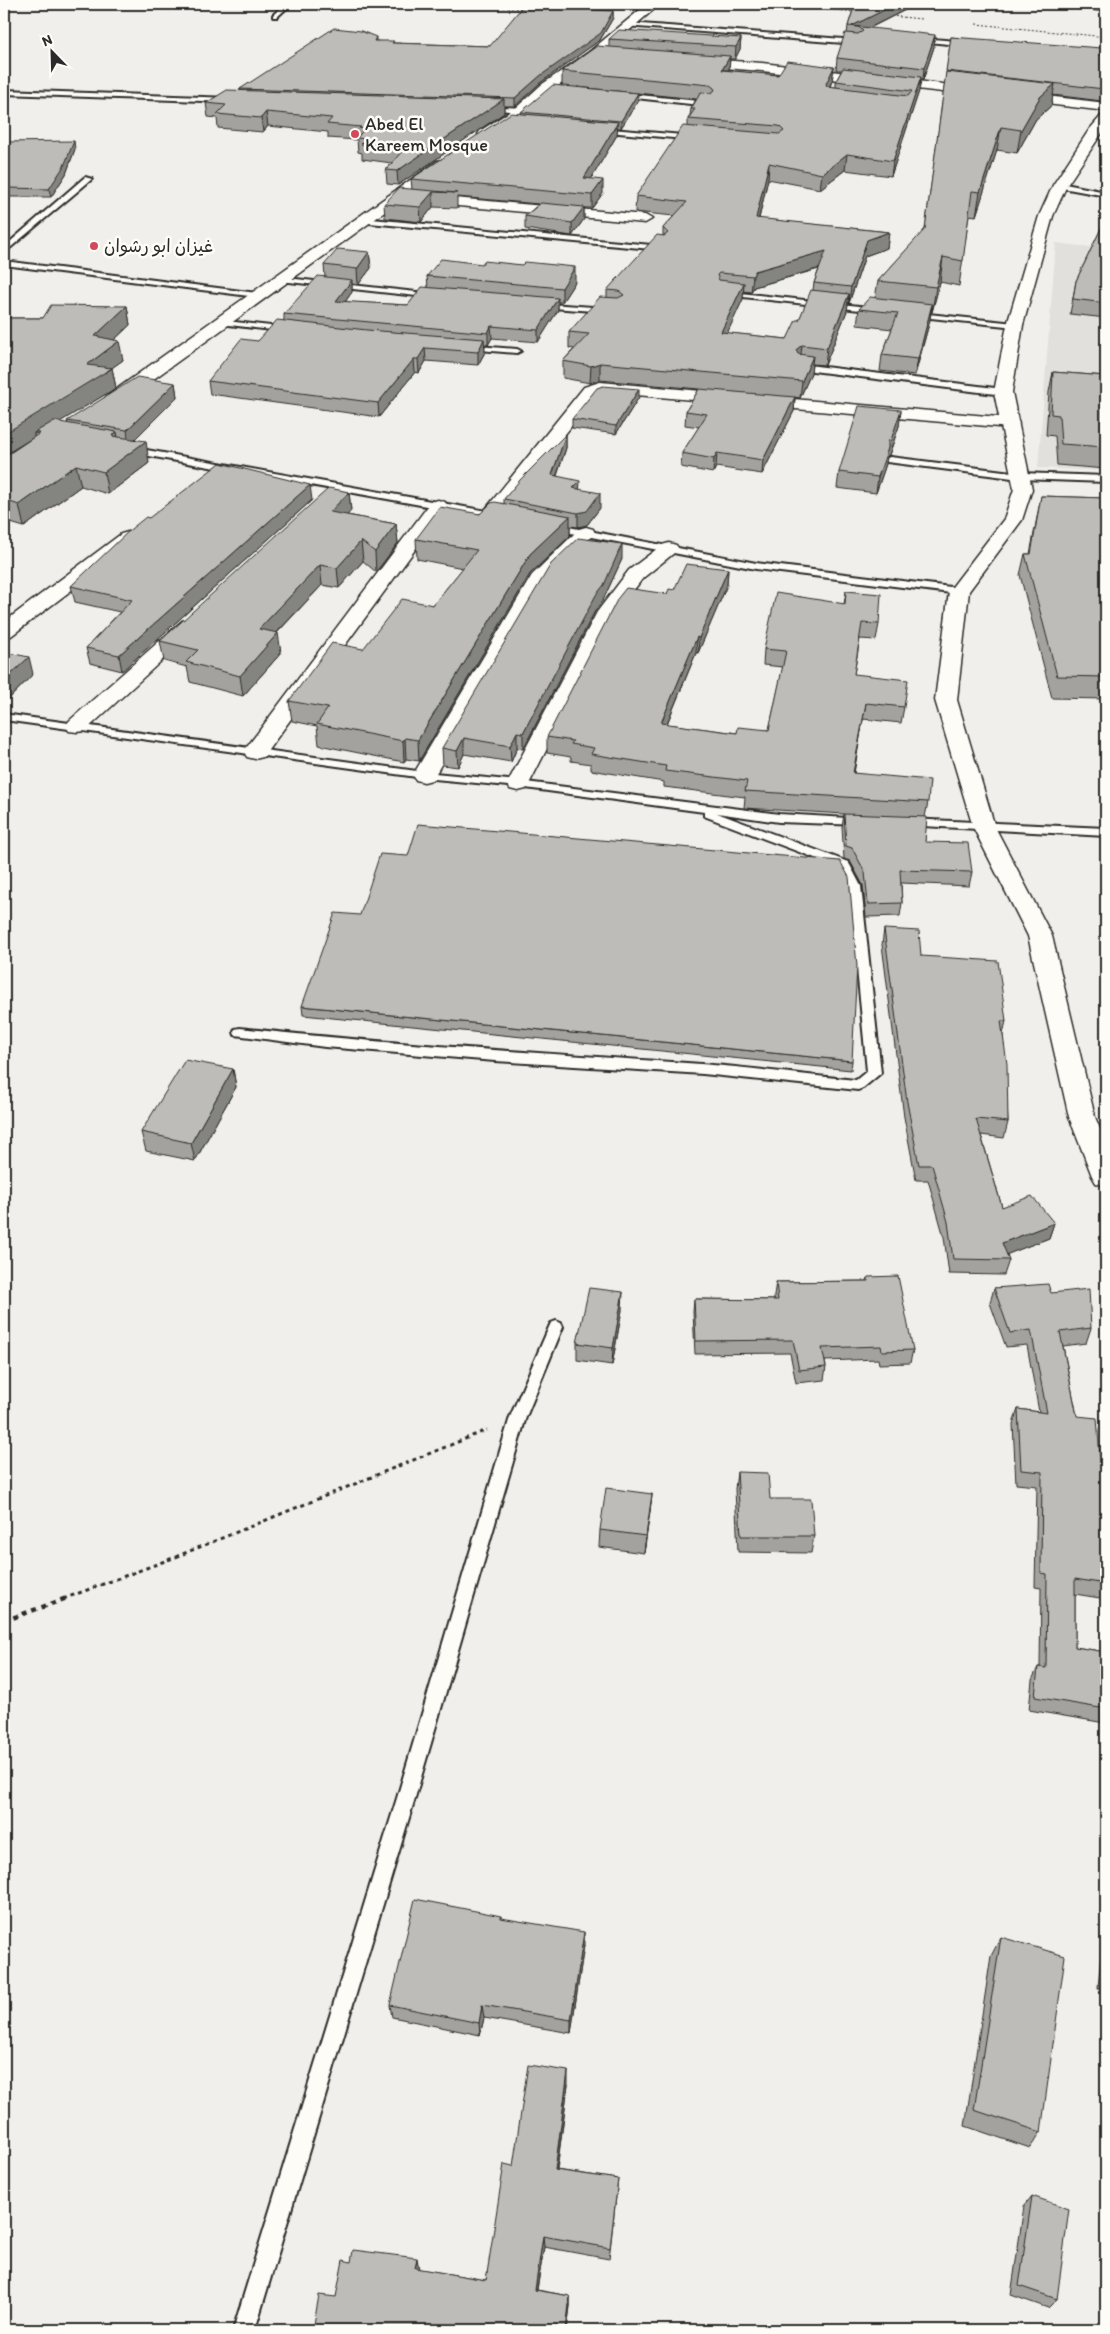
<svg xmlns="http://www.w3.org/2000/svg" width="1110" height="2334" viewBox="0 0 1110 2334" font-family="Itim,'Playpen Sans Arabic',sans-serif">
<rect width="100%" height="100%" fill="#f0efeb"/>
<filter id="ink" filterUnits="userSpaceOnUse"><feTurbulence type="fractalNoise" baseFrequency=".02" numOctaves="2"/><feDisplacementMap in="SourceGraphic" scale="10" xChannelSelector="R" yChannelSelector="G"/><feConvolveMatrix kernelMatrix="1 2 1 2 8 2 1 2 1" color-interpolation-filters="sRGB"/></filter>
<g filter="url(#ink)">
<path fill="#e1e0dc" d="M 1056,243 L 1106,249 L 1106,471 L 1038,468 Z"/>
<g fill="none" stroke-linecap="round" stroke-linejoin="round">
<g stroke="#2b2b2b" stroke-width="4">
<path id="lane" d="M 285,4 L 291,4 L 277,17 L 273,17 L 273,15 Z
M 627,23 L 857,40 L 860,42 L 857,44 L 625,26 Z
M 920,38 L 969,42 L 972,44 L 969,46 L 918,41 Z
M 4,90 L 231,98 L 234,100 L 231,102 L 4,94 Z
M 619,93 L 709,102 L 712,104 L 709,106 L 617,96 Z
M 487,106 L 522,108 L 525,110 L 522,112 L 485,109 Z
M 599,128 L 695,136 L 698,138 L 695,140 L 597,131 Z
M 85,177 L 92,179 L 4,253 L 4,247 Z
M 1060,183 L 1106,192 L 1106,196 L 1057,187 L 1057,183 Z
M 361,218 L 662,246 L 666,248 L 662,250 L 358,222 L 358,218 Z
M 4,261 L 257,293 L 261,295 L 257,297 L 4,265 Z
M 277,277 L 435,294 L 439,296 L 435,298 L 280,281 L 277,281 Z
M 722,291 L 878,308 L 882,310 L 878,312 L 725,295 L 722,295 Z
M 536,303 L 607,308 L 611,310 L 607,312 L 539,307 L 536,307 Z
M 909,312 L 1015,323 L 1019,325 L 1015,327 L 912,316 L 909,316 Z
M 217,320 L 289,328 L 293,330 L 289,332 L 220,324 L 216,322 Z
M 464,345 L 517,349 L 521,351 L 517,353 L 467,349 L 464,349 Z
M 800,364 L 1003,389 L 1007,392 L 1003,395 L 797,369 L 796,367 Z
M 130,447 L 498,513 L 503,516 L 498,519 L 127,452 L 127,448 Z
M 890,457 L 1020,473 L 1106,476 L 1106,482 L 1020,479 L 887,462 L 887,458 Z
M 553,524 L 756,563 L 959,588 L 964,591 L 959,594 L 756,569 L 550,529 L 550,525 Z
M 4,714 L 424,772 L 518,781 L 779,814 L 865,819 L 867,821 L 865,823 L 861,825 L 779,822 L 717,813 L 848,862 L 850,865 L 861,886 L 881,1073 L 863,1088 L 858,1090 L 703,1074 L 495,1061 L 325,1047 L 235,1035 L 234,1032 L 235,1029 L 240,1028 C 393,1045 547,1053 701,1064 C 753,1068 804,1075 856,1080 L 867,1071 L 849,886 L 839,867 L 704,816 L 704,812 L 518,787 L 424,778 L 4,720 Z
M 908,819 L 1106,828 L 1106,836 L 904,825 L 902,823 L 904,821 Z
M 556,1321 L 561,1323 L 563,1327 L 526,1417 L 415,1798 L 255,2330 L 233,2330 L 397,1798 L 510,1417 L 549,1327 L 551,1323 Z"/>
</g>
<g stroke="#2b2b2b" stroke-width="3">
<path id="street" d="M 692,58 L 762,63 L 1106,103 L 1106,111 L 762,71 L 688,65 L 686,62 Z
M 420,195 L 645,215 L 652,219 L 645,223 L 415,202 L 413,199 L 415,196 Z
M 600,382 L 1010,418 L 1016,419 L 1019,423 L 1016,427 L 1010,428 L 602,392 L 596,395 L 498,519 L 491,521 L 484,519 L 482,515 L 484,511 L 584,387 Z
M 438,500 L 445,502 L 447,506 L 263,757 L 255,759 L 247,757 L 244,752 L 247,747 L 431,502 Z
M 586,527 L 593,529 L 595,533 L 550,578 L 435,775 L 432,780 L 424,782 L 416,780 L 413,775 L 532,575 L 579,529 Z
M 128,532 L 135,534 L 138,538 L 135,542 L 11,636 L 4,638 L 4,622 L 121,534 Z
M 669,543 L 676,545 L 679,549 L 643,578 L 616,613 L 529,784 L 526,789 L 518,791 L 510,789 L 507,784 L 597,612 L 629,570 L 662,545 Z
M 189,619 L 196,621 L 199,625 L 196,629 L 85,731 L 77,732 L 69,731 L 66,726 L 69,721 L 182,621 Z"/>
</g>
<g stroke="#2b2b2b" stroke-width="3">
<path id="secondary" d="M 647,4 L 660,4 L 597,58 L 551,91 L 527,113 L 490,137 L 480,137 L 478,134 L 480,131 L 517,107 L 541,85 L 589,52 Z
M 1106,115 L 1106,127 L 1067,185 L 1053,216 L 1023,325 L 1012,392 L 1032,489 L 1022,520 L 969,591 L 957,700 L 995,827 L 1052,936 L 1095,1117 L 1106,1143 L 1106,1186 L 1096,1183 L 1092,1176 L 1069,1117 L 1028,936 L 973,827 L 935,700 L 949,591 L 1004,519 L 1014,489 L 994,392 L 1007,325 L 1039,216 L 1053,185 L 1089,130 L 1101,116 Z
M 442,160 L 449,164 L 447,167 L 119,404 L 107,404 L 104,400 L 107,396 L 437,161 Z"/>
</g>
<path stroke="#2b2b2b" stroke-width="1" stroke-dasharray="2 2" stroke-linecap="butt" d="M 459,4 L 525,9
M 774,4 L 855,12
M 891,16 L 922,19
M 976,24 L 1106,37"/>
<path stroke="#2b2b2b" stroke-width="3" stroke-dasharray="4 4" stroke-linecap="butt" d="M 63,1599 L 173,1558 L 487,1430"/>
<path stroke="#2b2b2b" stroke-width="4.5" stroke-dasharray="5 5" stroke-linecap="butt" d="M 4,1621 L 67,1598"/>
<use href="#lane" fill="#fdfcf7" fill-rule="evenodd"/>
<use href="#street" fill="#fdfcf7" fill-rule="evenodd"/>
<use href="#secondary" fill="#fdfcf7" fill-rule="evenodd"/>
</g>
<path fill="#a3a29e" stroke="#2b2b2b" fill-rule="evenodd" d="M 855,4 L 917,4 L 870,28 L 934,47 L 923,80 L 921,80 L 919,91 L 891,176 L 845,170 L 820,189 L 768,179 L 759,219 L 889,232 L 887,248 L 865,256 L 849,303 L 848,303 L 847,311 L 825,365 L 812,364 L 811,373 L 800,398 L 795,397 L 794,411 L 762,474 L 716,467 L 713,473 L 681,467 L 682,453 L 699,427 L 685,425 L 686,411 L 699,389 L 600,380 L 590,383 L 563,378 L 563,361 L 574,349 L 569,348 L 569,332 L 607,297 L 607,290 L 663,236 L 663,228 L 674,216 L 635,212 L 636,196 L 688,126 L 688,119 L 690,115 L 691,109 L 696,99 L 577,87 L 638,101 L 621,128 L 617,128 L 617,135 L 591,179 L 603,193 L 592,208 L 584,208 L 584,219 L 572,236 L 525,229 L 525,216 L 539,204 L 457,197 L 457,208 L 433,207 L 421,222 L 385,218 L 384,204 L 412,189 L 411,179 L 521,114 L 521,112 L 562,86 L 562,71 L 609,47 L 609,39 L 741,38 L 740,49 L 735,59 L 730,59 L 729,71 L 778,75 L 834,67 L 832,81 L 830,87 L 836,87 L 836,81 L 842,70 L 836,70 L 837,58 L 847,34 L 848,26 ZM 819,269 L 814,283 L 813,290 L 799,320 L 787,339 L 727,333 L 743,299 L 743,291 L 751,292 L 754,287 Z
M 1081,4 L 1106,4 L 1106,12 L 1080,9 Z
M 613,11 L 613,18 L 600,40 L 540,83 L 515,106 L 504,106 L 504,113 L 398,185 L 387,184 L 386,170 L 392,163 L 362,159 L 362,153 L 358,152 L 357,140 L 328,138 L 328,132 L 268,126 L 263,132 L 218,128 L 217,118 L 208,117 L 206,103 L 240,90 L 240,89 L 376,37 L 376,41 L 394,43 L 490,46 Z
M 951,37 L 1100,55 L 1106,93 L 1102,101 L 1053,95 L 1051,106 L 1036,119 L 1017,153 L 997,150 L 976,216 L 969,215 L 959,286 L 940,282 L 932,312 L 931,312 L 930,320 L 915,375 L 880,371 L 882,355 L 892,329 L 857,325 L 859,309 L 875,298 L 878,281 L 925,230 Z
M 4,142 L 75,149 L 66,174 L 51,197 L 9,197 L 4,203 Z
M 1106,218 L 1106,318 L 1070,314 L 1076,281 Z
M 369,252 L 371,268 L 358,285 L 352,284 L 352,292 L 345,302 L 408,305 L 428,288 L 427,276 L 575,282 L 562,302 L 558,302 L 558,310 L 538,342 L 492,338 L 488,345 L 484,344 L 485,352 L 478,365 L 426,361 L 419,373 L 415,372 L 379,417 L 210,394 L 208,381 L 284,320 L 284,314 L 325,277 L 324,265 Z
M 127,306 L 130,325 L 114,340 L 123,360 L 111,368 L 112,368 L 116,388 L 59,422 L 68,424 L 67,421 L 175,383 L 177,397 L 134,440 L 149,463 L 108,494 L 81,486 L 24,527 L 4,521 L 4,457 L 26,443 L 8,453 L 4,453 L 4,318 L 43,318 Z
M 1053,372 L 1106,376 L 1106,469 L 1057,465 L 1055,436 L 1046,435 L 1049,392 Z
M 639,397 L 616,434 L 572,428 L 572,419 Z
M 901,410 L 899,426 L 889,455 L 887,456 L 886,464 L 876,493 L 837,488 L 839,472 Z
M 566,434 L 566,448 L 557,476 L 580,490 L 600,508 L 587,525 L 578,527 L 570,526 L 570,536 L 530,574 L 419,761 L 406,759 L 404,762 L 319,745 L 317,726 L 292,721 L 289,701 L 433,605 L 463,568 L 417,559 L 416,539 L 504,504 L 504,499 Z
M 349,492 L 351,511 L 347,515 L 396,524 L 398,543 L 376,572 L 363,561 L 339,588 L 322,585 L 277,633 L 281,653 L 243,696 L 190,682 L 187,667 L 164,661 L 160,641 Z
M 1041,496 L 1106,498 L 1106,699 L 1052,698 L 1020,575 L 1025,554 L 1030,554 Z
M 312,500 L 122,671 L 90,663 L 86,648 L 120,612 L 75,602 L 71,586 L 149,518 Z
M 622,559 L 603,600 L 595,611 L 523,749 L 517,748 L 511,762 L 464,754 L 458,767 L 443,765 L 442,748 Z
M 728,569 L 727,585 L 698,653 L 696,653 L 667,724 L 737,733 L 769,730 L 783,667 L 763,665 L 764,649 L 844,604 L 846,591 L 879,624 L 876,640 L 860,639 L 854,674 L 904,707 L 901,723 L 863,719 L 854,773 L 928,802 L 925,817 L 925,842 L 972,872 L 969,886 L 901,883 L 902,903 L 900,916 L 866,917 L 863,885 L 850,861 L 844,859 L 842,827 L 844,814 L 744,808 L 745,797 L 664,787 L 664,782 L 591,770 L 591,764 L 571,761 L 571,757 L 547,753 L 547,737 L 667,594 L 674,590 Z
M 4,652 L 33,674 L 7,701 L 4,700 Z
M 884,929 L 921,956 L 1006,1021 L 1003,1034 L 1008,1122 L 1004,1138 L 981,1135 L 1002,1207 L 1054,1223 L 1049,1238 L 1007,1254 L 1009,1260 L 1004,1275 L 949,1274 L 944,1237 L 928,1180 L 916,1180 L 904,1117 L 882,945 Z
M 302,1006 L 852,1061 L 851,1070 L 303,1015 Z
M 233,1069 L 236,1087 L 195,1161 L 146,1151 L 141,1132 Z
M 868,1277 L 913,1350 L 910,1363 L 879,1364 L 878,1359 L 825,1361 L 826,1367 L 824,1380 L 796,1383 L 790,1353 L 695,1354 L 693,1312 L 694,1299 L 774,1300 L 774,1295 L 776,1282 L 867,1281 Z
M 994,1288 L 1051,1293 L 1091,1328 L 1086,1343 L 1063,1346 L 1077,1416 L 1100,1457 L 1106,1458 L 1106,1599 L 1075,1594 L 1075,1647 L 1106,1652 L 1106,1720 L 1105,1723 L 1029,1710 L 1032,1680 L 1038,1667 L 1040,1667 L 1041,1588 L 1035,1587 L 1037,1486 L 1016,1484 L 1013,1424 L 1018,1409 L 1039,1412 L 1027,1345 L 1006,1347 L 990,1303 Z
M 622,1310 L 612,1365 L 577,1360 L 577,1343 Z
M 737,1472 L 814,1536 L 811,1553 L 738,1552 L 735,1489 Z
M 652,1494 L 650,1511 L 644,1553 L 599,1547 L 600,1530 Z
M 1106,1905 L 1106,1990 L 1098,1988 L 1105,1907 Z
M 501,1916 L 501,1918 L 584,1945 L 571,2033 L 484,2018 L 480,2035 L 392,2017 L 390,2005 Z
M 1001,1937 L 1041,2132 L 1030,2148 L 965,2126 L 991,1956 Z
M 568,2085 L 557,2170 L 618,2179 L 609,2259 L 544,2247 L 537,2290 L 570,2296 L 570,2306 L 567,2330 L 313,2330 L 336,2297 L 351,2262 L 419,2269 L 486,2280 L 513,2166 Z
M 1032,2196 L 1057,2299 L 1048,2308 L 1011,2295 L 1024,2206 Z"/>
<path fill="#848481" stroke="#2b2b2b" d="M 896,4 L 917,4 L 863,31 L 859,27 L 852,26 Z
M 613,11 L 613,18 L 600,40 L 540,83 L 515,106 L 515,98 Z
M 935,35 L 934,47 L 923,80 L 924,68 Z
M 741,38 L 740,49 L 735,59 L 736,47 Z
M 730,56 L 729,70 L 722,70 Z
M 834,67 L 832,81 L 824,98 L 826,84 Z
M 921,77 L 919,91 L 891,176 L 893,161 Z
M 1055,84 L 1051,106 L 1036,119 L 1017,153 L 1021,130 L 1040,97 Z
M 1106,86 L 1106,93 L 1102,101 L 1104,89 Z
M 638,93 L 638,101 L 621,128 L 621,121 Z
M 504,99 L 504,113 L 398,185 L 397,171 Z
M 266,112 L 268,126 L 263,132 L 261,118 Z
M 618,122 L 617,135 L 584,191 L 584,178 Z
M 1001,127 L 997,150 L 976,216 L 980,192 Z
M 74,141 L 75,149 L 66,174 L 51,197 L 49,189 Z
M 847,154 L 845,170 L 820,189 L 822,174 Z
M 769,163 L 768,179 L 755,234 L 756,218 Z
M 603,180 L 603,193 L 592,208 L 592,195 Z
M 7,188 L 9,197 L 4,203 L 4,192 Z
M 433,192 L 433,207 L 421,222 L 420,207 Z
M 584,207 L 584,219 L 572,236 L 572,223 Z
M 889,232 L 887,248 L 865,256 L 849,303 L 851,287 L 867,240 Z
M 826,251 L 824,267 L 754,287 L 751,292 L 753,276 L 755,271 Z
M 369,252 L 371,268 L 358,285 L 357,269 Z
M 943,257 L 940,282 L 932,312 L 936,287 Z
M 575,267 L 575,282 L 562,302 L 562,288 Z
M 352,280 L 352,292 L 337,313 L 336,301 Z
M 744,283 L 743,299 L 720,349 L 721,332 Z
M 849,294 L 847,311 L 825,365 L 827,348 Z
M 558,298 L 558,310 L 538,342 L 538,330 Z
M 932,304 L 930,320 L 915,375 L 918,359 Z
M 127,306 L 130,325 L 98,355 L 95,336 Z
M 491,326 L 492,338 L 488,345 L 488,333 Z
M 484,339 L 485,352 L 478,365 L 478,352 Z
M 119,341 L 123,360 L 105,373 L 112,368 L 116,388 L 40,434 L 40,433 L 34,433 L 34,437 L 8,453 L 4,434 L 87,365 Z
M 802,345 L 800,362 L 796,350 Z
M 425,348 L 426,361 L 419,373 L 418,359 Z
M 813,356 L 811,373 L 800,398 L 802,381 Z
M 414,359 L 415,372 L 379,417 L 378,403 Z
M 600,363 L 600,380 L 590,383 L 591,366 Z
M 175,383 L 177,397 L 129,445 L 127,430 Z
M 639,389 L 639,397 L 616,434 L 616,426 Z
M 795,397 L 794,411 L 762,474 L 763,460 Z
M 901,410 L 899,426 L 889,455 L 887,456 L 886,464 L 876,493 L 878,477 L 888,441 Z
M 117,432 L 121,453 L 112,436 Z
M 566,434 L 566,448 L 552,489 L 552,475 Z
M 146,441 L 149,463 L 108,494 L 104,472 Z
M 717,453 L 716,467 L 713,473 L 714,459 Z
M 76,465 L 81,486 L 24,527 L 19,505 Z
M 580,481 L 579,496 L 573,488 Z
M 310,485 L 312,500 L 122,671 L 119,655 Z
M 349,492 L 351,511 L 332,532 L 330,512 Z
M 600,493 L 600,508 L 587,525 L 578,527 L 578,513 Z
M 570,516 L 570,536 L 530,574 L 419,761 L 418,740 L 530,554 Z
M 396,524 L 398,543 L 376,572 L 375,552 Z
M 361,541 L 363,561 L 339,588 L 337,568 Z
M 622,544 L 622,559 L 603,600 L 595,611 L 523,749 L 523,733 Z
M 320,565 L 322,585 L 261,649 L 259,629 Z
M 728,569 L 727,585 L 698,653 L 699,638 Z
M 278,633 L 281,653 L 243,696 L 240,676 Z
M 697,637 L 696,653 L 660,740 L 661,723 Z
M 29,657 L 33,674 L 7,701 L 4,688 L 4,681 Z
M 866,703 L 863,719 L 851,789 L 853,773 Z
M 517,732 L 517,748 L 511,762 L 510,746 Z
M 405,738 L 406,759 L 404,762 L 403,741 Z
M 464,738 L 464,754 L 458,767 L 457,751 Z
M 233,1069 L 236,1087 L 195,1161 L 191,1143 Z
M 1054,1223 L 1049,1238 L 998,1258 L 1002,1243 Z
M 623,1292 L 622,1310 L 612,1365 L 613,1348 Z
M 652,1494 L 650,1511 L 644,1553 L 646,1536 Z
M 584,1932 L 584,1945 L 571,2033 L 571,2020 Z
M 482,2005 L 484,2018 L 480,2035 L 479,2023 Z
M 568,2071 L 568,2085 L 555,2182 L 555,2170 Z
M 543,2236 L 544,2247 L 535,2300 L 535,2290 Z
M 417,2258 L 419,2269 L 415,2268 Z
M 570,2296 L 570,2306 L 567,2330 L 566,2330 Z"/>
<path fill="#bdbcb8" stroke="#2b2b2b" d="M 855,4 L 896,4 L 852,26 L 935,35 L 924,68 L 837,58 L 845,33 L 858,34 L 863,31 L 859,27 L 848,26 Z
M 523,6 L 613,11 L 601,33 L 540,76 L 515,98 L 240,89 L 334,28 L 361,31 L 376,37 L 374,41 L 394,41 L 392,43 L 490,46 Z
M 619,30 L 741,38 L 736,47 L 609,39 Z
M 951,37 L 1102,48 L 1100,55 L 1106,56 L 1106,86 L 1104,89 L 946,71 Z
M 597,46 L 730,56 L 722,70 L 778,75 L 787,61 L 834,67 L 826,84 L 827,86 L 908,96 L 912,91 L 836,81 L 843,68 L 921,77 L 893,161 L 847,154 L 822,174 L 769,163 L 756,218 L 889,232 L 867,240 L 851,287 L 814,283 L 826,251 L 755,271 L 753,276 L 719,273 L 717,275 L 719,280 L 744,283 L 721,332 L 787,339 L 796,320 L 799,320 L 811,290 L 849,294 L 827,348 L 802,345 L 796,350 L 798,354 L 813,356 L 802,381 L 600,363 L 591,366 L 563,361 L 589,334 L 569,332 L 600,297 L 618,298 L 624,295 L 619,291 L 607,290 L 657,235 L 664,236 L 668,233 L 663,228 L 687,202 L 636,196 L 683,126 L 779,134 L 784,131 L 779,126 L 688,119 L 695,109 L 691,109 L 701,92 L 711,93 L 715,90 L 714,88 L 710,85 L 562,71 Z
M 946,72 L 1055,84 L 1040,97 L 1021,130 L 1001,127 L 980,192 L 972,191 L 963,261 L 943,257 L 936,287 L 878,281 L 925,229 Z
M 553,85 L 638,93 L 621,121 L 521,112 Z
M 227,90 L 504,99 L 397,171 L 386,170 L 403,150 L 361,144 L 366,139 L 357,138 L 364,129 L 359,128 L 361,127 L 327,124 L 332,118 L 266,112 L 261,118 L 217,114 L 226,105 L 206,103 Z
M 511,113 L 618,122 L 584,178 L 603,180 L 592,195 L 411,179 Z
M 74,141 L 64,166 L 49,189 L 7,188 L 4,192 L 4,142 Z
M 399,188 L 457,193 L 433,192 L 420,207 L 384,204 Z
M 541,203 L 584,207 L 572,223 L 525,216 Z
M 1106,218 L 1106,303 L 1073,299 L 1076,281 Z
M 338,249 L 369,252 L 357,269 L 324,265 Z
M 441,259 L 482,264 L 484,261 L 522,265 L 525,262 L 575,267 L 562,288 L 427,276 Z
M 318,276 L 352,280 L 336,301 L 408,305 L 422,287 L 558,298 L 538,330 L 491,326 L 488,333 L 284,314 Z
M 870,297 L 932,304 L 918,359 L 882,355 L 898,313 L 859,309 Z
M 51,305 L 127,306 L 95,336 L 119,341 L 87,365 L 112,368 L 4,434 L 4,318 L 43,318 Z
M 277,320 L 367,330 L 484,339 L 478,352 L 425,348 L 418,359 L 414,359 L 378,403 L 208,381 L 241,339 L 258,341 Z
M 1053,372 L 1106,376 L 1106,447 L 1061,444 L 1059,415 L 1051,414 Z
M 137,377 L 175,383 L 127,430 L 67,421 Z
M 603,386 L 639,389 L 616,426 L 572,419 L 597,388 Z
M 699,389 L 795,397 L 763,460 L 717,453 L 714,459 L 682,453 L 707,414 L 686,411 Z
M 859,406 L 901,410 L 891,440 L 888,441 L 888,448 L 878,477 L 839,472 Z
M 54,421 L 117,432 L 112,436 L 146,441 L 104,472 L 76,465 L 19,505 L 4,500 L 4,457 L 40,433 L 34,433 Z
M 566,434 L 552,475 L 580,481 L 573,488 L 600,493 L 587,511 L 578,513 L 504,499 L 520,480 Z
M 220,463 L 310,485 L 119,655 L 86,648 L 132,600 L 71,586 L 131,529 L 146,517 L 149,518 Z
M 329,488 L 349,492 L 330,512 L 396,524 L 375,552 L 361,541 L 337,568 L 320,565 L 259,629 L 278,633 L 240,676 L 186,662 L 198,650 L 160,641 Z
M 1041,496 L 1106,498 L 1106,677 L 1057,676 L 1025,554 L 1031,554 Z
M 495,502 L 570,516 L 530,554 L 418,740 L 405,738 L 403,741 L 317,724 L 328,708 L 289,701 L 332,643 L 363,649 L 402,599 L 433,605 L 477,550 L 416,539 L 440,507 L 480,514 L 491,503 Z
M 578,538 L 622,544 L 604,585 L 596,595 L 523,733 L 517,732 L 510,746 L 464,738 L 457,751 L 442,748 L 551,564 Z
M 686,564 L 728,569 L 699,638 L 697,637 L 661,723 L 737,733 L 738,727 L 769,730 L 786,651 L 764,649 L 776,593 L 845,604 L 846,591 L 881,594 L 879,624 L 862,623 L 854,674 L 908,680 L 904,707 L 866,703 L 853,773 L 930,780 L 928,802 L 745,791 L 747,781 L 665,771 L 666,766 L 591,754 L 594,748 L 571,744 L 573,741 L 547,737 L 618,598 L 626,588 L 667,594 L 669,589 L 674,590 Z
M 4,652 L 29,657 L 4,681 Z
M 844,814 L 927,817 L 925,842 L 968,843 L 972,872 L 900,870 L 902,903 L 868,904 L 865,872 L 852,848 L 846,846 Z
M 418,824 L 840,861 L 849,877 L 857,966 L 852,1061 L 302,1006 L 335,913 L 360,915 L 380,854 L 408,856 Z
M 884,929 L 919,931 L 921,956 L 998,961 L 1006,1021 L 1001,1021 L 1007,1064 L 1008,1122 L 976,1119 L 1002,1207 L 1032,1196 L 1054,1223 L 1002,1243 L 1009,1260 L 953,1259 L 948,1222 L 932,1165 L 919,1165 L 907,1102 Z
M 185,1060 L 233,1069 L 191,1143 L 141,1132 Z
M 898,1276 L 913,1350 L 882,1351 L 881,1346 L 822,1348 L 826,1367 L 799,1370 L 793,1340 L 696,1341 L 694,1299 L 778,1300 L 776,1282 L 868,1281 L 868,1277 Z
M 1048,1284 L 1051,1293 L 1089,1289 L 1091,1328 L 1060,1332 L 1077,1416 L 1097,1418 L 1100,1457 L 1106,1458 L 1106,1584 L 1075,1579 L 1075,1647 L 1106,1652 L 1106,1709 L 1035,1697 L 1038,1667 L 1046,1668 L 1047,1574 L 1041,1573 L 1042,1472 L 1021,1470 L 1018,1409 L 1047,1413 L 1031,1330 L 1010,1333 L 994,1288 Z
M 589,1288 L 623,1292 L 613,1348 L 577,1343 Z
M 737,1472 L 768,1473 L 770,1499 L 811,1499 L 814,1536 L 741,1536 Z
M 606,1488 L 652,1494 L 646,1536 L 600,1530 Z
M 415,1899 L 501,1916 L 501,1918 L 584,1932 L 571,2020 L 482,2005 L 479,2023 L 390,2005 Z
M 1001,1937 L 1065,1956 L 1041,2132 L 974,2110 Z
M 528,2065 L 568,2071 L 555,2170 L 618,2179 L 610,2248 L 543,2236 L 535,2290 L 570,2296 L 566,2330 L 313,2330 L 319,2295 L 336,2297 L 343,2260 L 351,2262 L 353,2250 L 417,2258 L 415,2268 L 486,2280 L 504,2164 L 513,2166 Z
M 1032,2196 L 1069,2209 L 1057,2299 L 1019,2286 Z"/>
</g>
<g fill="#d1495b" stroke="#fdfcf7" stroke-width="2">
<circle cx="355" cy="134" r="5"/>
<circle cx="94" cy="246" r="5"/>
</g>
<g text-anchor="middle" stroke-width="5" stroke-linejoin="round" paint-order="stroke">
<g font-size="18" fill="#2b2b2b" stroke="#fdfcf7" text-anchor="start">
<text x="365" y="130">Abed El<tspan x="365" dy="21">Kareem Mosque</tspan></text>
<text x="104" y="252">غيزان ابو رشوان</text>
</g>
</g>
<rect width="1110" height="2334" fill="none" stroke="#fdfcf7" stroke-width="20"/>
<rect x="10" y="10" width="1090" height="2314" fill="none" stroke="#2b2b2b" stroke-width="2" filter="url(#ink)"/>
<g transform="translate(52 52) rotate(337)" stroke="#fdfcf7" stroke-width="4" paint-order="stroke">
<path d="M0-4L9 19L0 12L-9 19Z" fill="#2b2b2b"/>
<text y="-8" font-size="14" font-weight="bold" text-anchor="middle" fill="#2b2b2b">N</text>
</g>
</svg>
